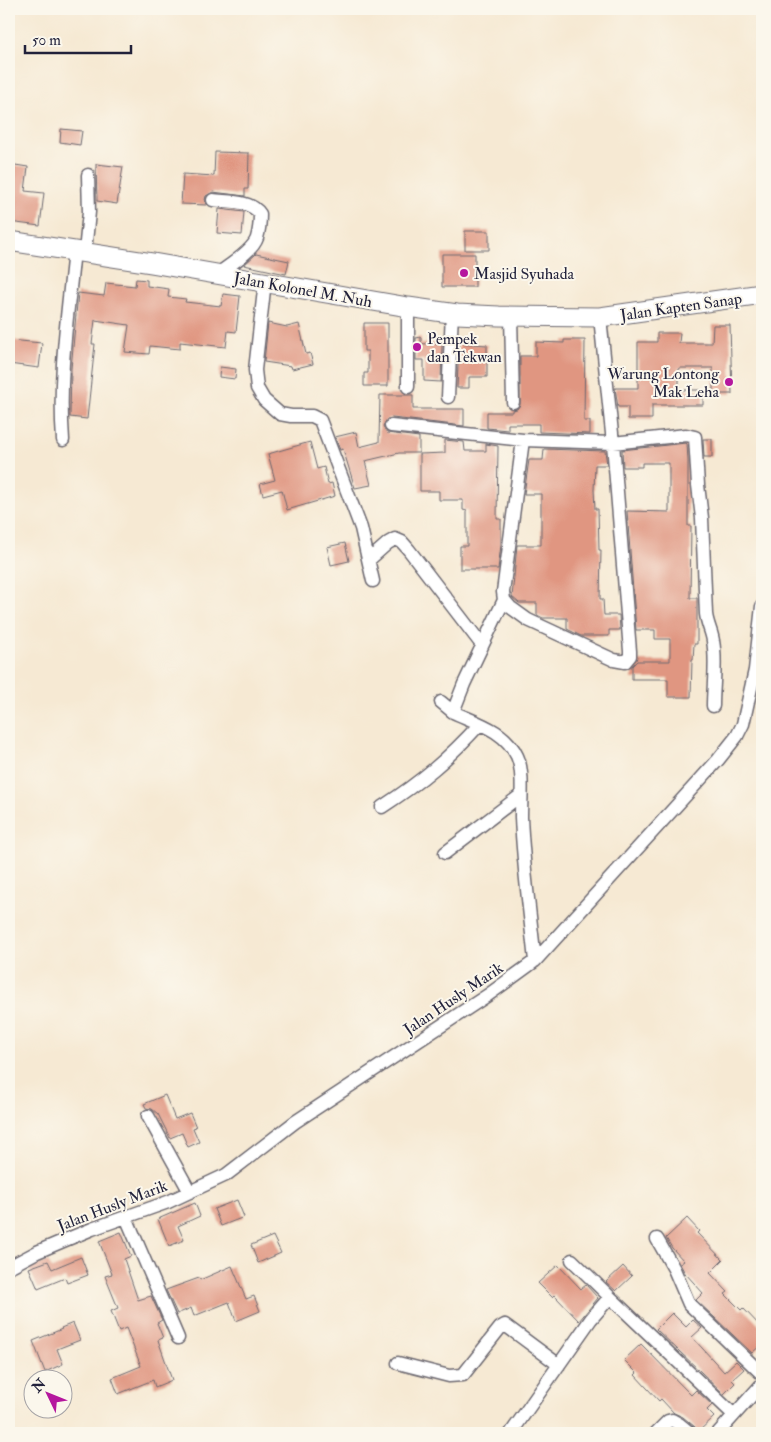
<svg xmlns="http://www.w3.org/2000/svg" width="771" height="1442" viewBox="0 0 771 1442" font-family="'IM FELL Double Pica',serif">
<rect width="100%" height="100%" fill="#fbf7ec"/>
<filter id="ink" filterUnits="userSpaceOnUse"><feTurbulence type="fractalNoise" baseFrequency=".02" numOctaves="2"/><feDisplacementMap in="SourceGraphic" scale="10" xChannelSelector="R" yChannelSelector="G"/><feConvolveMatrix kernelMatrix="1 2 1 2 8 2 1 2 1" color-interpolation-filters="sRGB"/></filter>
<filter id="wash" filterUnits="userSpaceOnUse"><feTurbulence type="fractalNoise" baseFrequency=".0096" numOctaves="4" result="noise"/><feDisplacementMap in="SourceGraphic" scale="20" xChannelSelector="R" yChannelSelector="G"/><feGaussianBlur stdDeviation="1.12" result="paint"/><feColorMatrix in="noise" values="0 0 0 0 0 0 0 0 0 0 0 0 0 0 0 0 0 1.4 0 .05"/><feComposite in="paint" operator="in"/></filter>
<g filter="url(#wash)">
<rect width="100%" height="100%" fill="#f6e9d3"/>
<g id="blocks">
<path fill="#e09681" d="M 61,129 L 82,131 L 80,145 L 60,142 Z
M 215,152 L 249,153 L 248,189 L 245,189 L 245,196 L 213,192 L 206,196 L 205,200 L 207,205 L 181,204 L 183,174 L 214,176 Z
M 9,164 L 28,167 L 25,191 L 44,193 L 40,226 L 9,222 Z
M 96,164 L 123,167 L 117,204 L 97,201 Z
M 219,209 L 244,212 L 242,235 L 217,233 Z
M 465,231 L 489,231 L 489,250 L 465,250 Z
M 256,254 L 289,261 L 286,274 L 244,265 Z
M 442,254 L 475,254 L 475,287 L 442,287 Z
M 136,279 L 147,280 L 147,286 L 169,289 L 168,297 L 186,299 L 185,302 L 221,306 L 223,294 L 240,296 L 236,332 L 228,331 L 226,347 L 180,342 L 180,349 L 150,346 L 149,354 L 125,352 L 129,325 L 95,320 L 92,344 L 95,344 L 87,419 L 70,417 L 71,369 L 78,293 L 104,296 L 106,283 L 135,286 Z
M 268,323 L 287,327 L 299,324 L 306,354 L 310,353 L 313,364 L 292,369 L 291,366 L 264,362 Z
M 364,323 L 388,323 L 388,386 L 364,386 L 364,373 L 368,373 L 368,351 L 364,351 Z
M 713,325 L 730,325 L 732,394 L 713,394 L 713,368 L 679,368 L 679,390 L 703,390 L 703,405 L 652,405 L 652,419 L 628,419 L 628,407 L 618,407 L 615,388 L 638,388 L 638,342 L 657,342 L 657,333 L 680,333 L 679,343 L 712,343 Z
M 421,337 L 421,344 L 442,343 L 441,382 L 424,381 L 424,360 L 416,360 L 416,338 Z
M 9,340 L 42,343 L 39,368 L 9,364 Z
M 564,340 L 585,340 L 584,421 L 590,421 L 590,434 L 539,432 L 539,424 L 508,424 L 508,430 L 487,428 L 487,412 L 512,412 L 512,410 L 517,409 L 520,405 L 520,356 L 536,356 L 536,342 L 564,343 Z
M 459,343 L 487,345 L 487,377 L 469,377 L 469,388 L 457,388 Z
M 220,367 L 236,369 L 235,379 L 219,377 Z
M 380,395 L 413,395 L 413,409 L 464,409 L 464,426 L 392,418 L 387,419 L 383,426 L 387,433 L 419,437 L 419,453 L 399,453 L 365,461 L 371,485 L 355,488 L 343,449 L 340,450 L 335,437 L 356,432 L 359,447 L 379,442 Z
M 703,439 L 712,439 L 712,457 L 704,457 Z
M 445,440 L 464,442 L 465,451 L 486,451 L 486,444 L 498,446 L 497,519 L 501,519 L 501,545 L 498,569 L 460,569 L 460,546 L 467,546 L 467,511 L 463,510 L 463,500 L 439,500 L 439,491 L 420,491 L 420,454 L 445,453 Z
M 310,442 L 317,469 L 324,467 L 328,484 L 332,483 L 335,496 L 287,510 L 282,490 L 263,495 L 260,484 L 275,480 L 268,454 Z
M 686,443 L 687,444 L 688,461 L 688,526 L 691,526 L 690,598 L 697,598 L 697,644 L 694,644 L 693,660 L 692,660 L 691,697 L 668,697 L 668,679 L 632,679 L 632,666 L 637,661 L 670,661 L 670,639 L 655,639 L 655,630 L 636,630 L 627,511 L 669,512 L 669,463 L 642,463 L 642,467 L 623,467 L 622,450 Z
M 544,449 L 605,451 L 607,465 L 595,465 L 594,490 L 595,509 L 598,509 L 599,550 L 601,550 L 600,599 L 603,599 L 604,615 L 619,615 L 620,630 L 609,630 L 609,636 L 581,636 L 567,629 L 567,618 L 543,618 L 537,615 L 537,603 L 519,603 L 512,597 L 517,545 L 541,545 L 541,494 L 524,494 L 529,460 L 543,460 Z
M 345,543 L 349,561 L 331,565 L 327,547 Z
M 165,1095 L 175,1119 L 190,1113 L 196,1127 L 193,1128 L 199,1142 L 188,1147 L 182,1133 L 170,1138 L 158,1114 L 152,1109 L 146,1108 L 144,1104 Z
M 237,1200 L 244,1217 L 221,1226 L 214,1209 Z
M 195,1203 L 200,1216 L 178,1226 L 184,1240 L 169,1246 L 158,1219 Z
M 687,1218 L 699,1231 L 697,1233 L 723,1260 L 710,1273 L 728,1292 L 725,1294 L 741,1310 L 743,1308 L 762,1328 L 762,1344 L 752,1353 L 696,1300 L 703,1293 L 685,1273 L 680,1264 L 684,1261 L 672,1248 L 666,1238 Z
M 121,1232 L 131,1256 L 124,1259 L 138,1300 L 151,1296 L 162,1320 L 157,1323 L 163,1338 L 158,1340 L 172,1380 L 155,1387 L 153,1380 L 118,1394 L 112,1378 L 141,1366 L 126,1328 L 119,1331 L 111,1311 L 118,1308 L 105,1276 L 112,1274 L 99,1241 Z
M 273,1236 L 281,1253 L 258,1263 L 251,1245 Z
M 81,1257 L 88,1275 L 67,1283 L 65,1278 L 38,1289 L 29,1268 L 48,1261 L 52,1269 Z
M 558,1265 L 581,1289 L 586,1285 L 598,1298 L 579,1321 L 554,1295 L 552,1297 L 538,1283 Z
M 232,1266 L 246,1299 L 254,1296 L 260,1311 L 236,1321 L 229,1302 L 194,1316 L 191,1308 L 177,1314 L 166,1290 L 199,1278 L 200,1280 Z
M 623,1266 L 632,1276 L 616,1291 L 606,1282 Z
M 672,1313 L 686,1327 L 693,1320 L 702,1328 L 692,1337 L 724,1372 L 736,1361 L 744,1369 L 732,1380 L 735,1383 L 724,1394 L 656,1329 Z
M 73,1323 L 80,1340 L 57,1349 L 63,1364 L 45,1372 L 33,1341 L 62,1329 L 61,1328 Z
M 641,1344 L 691,1395 L 696,1390 L 712,1405 L 707,1410 L 714,1417 L 698,1432 L 695,1427 L 683,1417 L 674,1413 L 661,1399 L 659,1401 L 635,1375 L 637,1373 L 624,1360 Z"/>
</g>
</g>
<g filter="url(#ink)">
<use href="#blocks" fill-opacity="0" stroke="#6c6870" stroke-width="1"/>
<g fill="none" stroke-linecap="round" stroke-linejoin="round">
<g stroke="#6c6870" stroke-width="15">
<path id="street" d="M 213,200 C 228,202 251,200 260,214 C 260,221 259,231 257,238 C 253,251 228,266 218,274
M 85,252 L 89,212 L 88,175
M 265,281 L 255,370 L 257,388 L 264,400 L 280,414 L 291,416 L 312,416 L 320,420 L 361,528 L 373,581
M 408,307 L 408,387
M 511,316 L 513,402
M 448,397 L 452,313
M 391,426 L 523,440 L 613,443 L 686,435 L 695,437 L 698,485 L 702,518 L 706,614 C 707,624 712,632 713,641 C 717,662 713,685 713,706
M 63,440 C 58,376 68,313 74,250
M 523,440 L 503,592 L 504,600 L 510,607 L 528,620 L 614,660 L 625,662 L 630,656 L 630,651 L 613,443 L 600,317
M 370,559 L 388,543 L 395,539 L 402,542 L 409,550 L 482,645
M 504,600 L 464,684 L 453,712 C 477,723 505,730 517,756 C 524,771 521,799 521,817 C 523,865 530,913 535,961
M 441,702 L 453,712
M 382,807 C 422,781 448,759 480,724
M 445,853 L 521,795
M 148,1116 L 190,1192
M 126,1217 L 178,1338
M 657,1239 L 674,1269 L 689,1304 L 762,1374
M 572,1260 L 610,1297
M 9,1267 L 37,1252 L 63,1241 L 92,1229 L 168,1202 L 226,1175 L 295,1122 L 488,995 L 535,961 L 718,760 L 737,736 L 743,724 L 755,670 L 762,606
M 398,1363 L 449,1376 L 463,1375 L 500,1328 L 505,1325 L 559,1365
M 511,1433 L 591,1319 L 610,1297 L 734,1415
M 656,1433 L 668,1421 L 672,1420 L 679,1424 L 690,1433
M 718,1433 L 762,1384"/>
</g>
<g stroke="#6c6870" stroke-width="21">
<path id="primary" d="M 9,241 L 152,263 L 408,307 L 457,314 L 499,316 L 600,317 L 762,294"/>
</g>
<use href="#street" stroke="#fff" stroke-width="12"/>
<use href="#primary" stroke="#fff" stroke-width="19"/>
</g>
</g>
<g fill="#b5179e" stroke="#fbf7ec" stroke-width="2">
<circle cx="464" cy="273" r="5"/>
<circle cx="417" cy="347" r="5"/>
<circle cx="729" cy="382" r="5"/>
</g>
<g text-anchor="middle" stroke-width="4" stroke-linejoin="round" paint-order="stroke">
<g font-size="16" fill="#22223b" stroke="#fbf7ec" text-anchor="start">
<text x="474" y="279">Masjid Syuhada</text>
<text x="427" y="344">Pempek<tspan x="427" dy="18">dan Tekwan</tspan></text>
<text x="719" y="379" text-anchor="end">Warung Lontong<tspan x="719" dy="18">Mak Leha</tspan></text>
</g>
<g font-size="16" fill="#22223b" stroke="#fbf7ec">
<text transform="translate(303 289) rotate(10)" y="6">Jalan Kolonel M. Nuh</text>
<text transform="translate(681 306) rotate(-8)" y="6">Jalan Kapten Sanap</text>
<text transform="translate(453 998) rotate(-34)" y="6">Jalan Husly Marik</text>
<text transform="translate(112 1205) rotate(-21)" y="6">Jalan Husly Marik</text>
</g>
</g>
<rect width="771" height="1442" fill="none" stroke="#fbf7ec" stroke-width="30"/>
<g transform="translate(48 1394) rotate(313)"><circle r="24" fill="#fbf7ec" stroke="#a4a2a5"/>
<path d="M0-4L9 19L0 12L-9 19Z" fill="#b5179e"/>
<text y="-8" font-size="14" font-weight="bold" text-anchor="middle" fill="#22223b">N</text>
</g>
<path d="M25 45v8h106v-8" fill="none" stroke="#22223b" stroke-width="2.5"/>
<text x="32" y="45" font-size="15" fill="#22223b" stroke="#fbf7ec" stroke-width="4" paint-order="stroke">50 m</text>
</svg>
